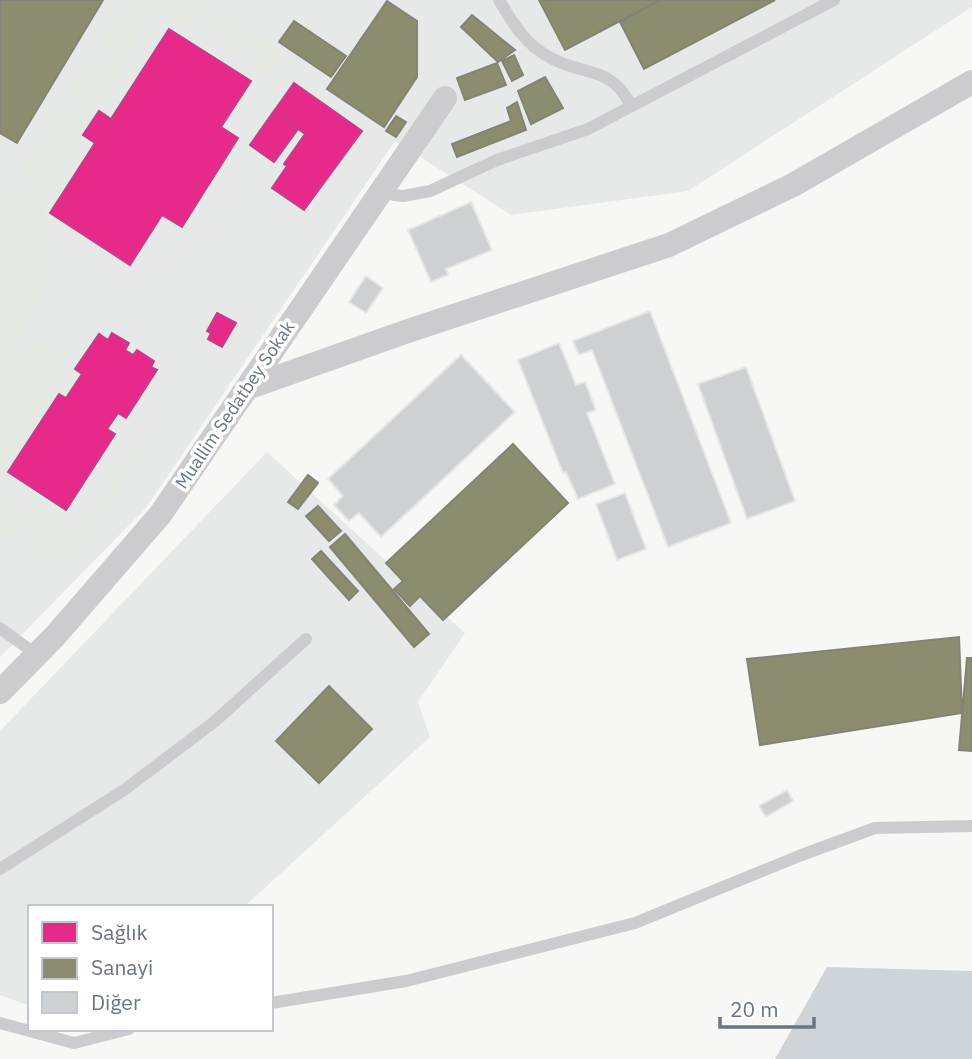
<svg xmlns="http://www.w3.org/2000/svg" width="972" height="1059" viewBox="0 0 972 1059" font-family="'IBM Plex Sans',sans-serif">
<rect width="100%" height="100%" fill="#f7f7f6"/>
<path fill="#e7e9e9" d="M 0,0 L 972,0 L 972,7 L 688,191 L 511,215 L 395,141 L 146,508 L 0,657 Z
M 267,452 L 465,633 L 418,702 L 430,737 L 244,907 L 30,907 L 30,1006 L 0,995 L 0,731 Z"/>
<path fill="#e5e9e4" d="M 127,0 L 197,0 L 281,50 L 267,75 L 153,5 L 121,72 L 70,146 L 80,153 L 44,210 L 49,278 L 20,330 L 71,367 L 1,471 L 74,518 L 129,438 L 144,448 L 68,571 L 0,533 L 0,203 Z"/>
<path fill="#ced4d8" d="M 827,967 L 972,971 L 972,1059 L 775,1059 Z"/>
<path fill="#e7298a" stroke="#c14088" stroke-width="2" d="M 169,29 L 251,81 L 221,127 L 238,138 L 182,227 L 162,215 L 130,265 L 50,213 L 95,143 L 83,135 L 99,111 L 111,119 Z
M 294,83 L 362,131 L 304,210 L 272,188 L 287,166 L 284,164 L 305,134 L 274,111 Z
M 274,111 L 298,129 L 274,162 L 250,145 Z
M 217,313 L 236,323 L 222,347 L 208,339 L 211,333 L 207,331 Z
M 112,333 L 129,343 L 125,350 L 133,355 L 137,350 L 154,361 L 151,367 L 157,370 L 126,418 L 118,413 L 107,429 L 115,434 L 66,510 L 8,472 L 59,394 L 66,398 L 82,374 L 75,369 L 99,334 L 108,340 Z"/>
<path fill="#8c8c6e" stroke="#828575" stroke-width="2" d="M 0,0 L 103,0 L 17,143 L 0,133 Z
M 539,0 L 660,0 L 565,50 Z
M 660,0 L 775,0 L 644,69 L 620,22 Z
M 387,1 L 417,21 L 417,77 L 384,127 L 327,89 Z
M 472,15 L 515,50 L 498,62 L 461,27 Z
M 294,21 L 346,56 L 331,77 L 279,42 Z
M 514,55 L 523,75 L 512,81 L 502,61 Z
M 497,63 L 506,85 L 465,100 L 457,78 Z
M 545,77 L 563,108 L 531,124 L 518,91 Z
M 517,102 L 526,130 L 457,157 L 452,144 L 511,121 L 507,108 Z
M 396,116 L 406,122 L 396,137 L 386,131 Z
M 513,444 L 568,503 L 443,620 L 420,596 L 410,606 L 394,589 L 403,581 L 386,563 Z
M 308,475 L 318,483 L 298,509 L 288,502 Z
M 318,506 L 341,531 L 329,541 L 306,516 Z
M 345,534 L 429,634 L 414,647 L 330,547 Z
M 321,551 L 358,591 L 349,600 L 312,559 Z
M 959,637 L 962,713 L 760,745 L 747,659 Z
M 967,658 L 972,658 L 972,751 L 959,750 Z
M 329,686 L 372,729 L 319,783 L 276,741 Z"/>
<path fill="#cfd0d2" stroke="#e6e6e6" stroke-width="2" d="M 471,202 L 492,250 L 446,269 L 448,275 L 431,282 L 408,230 Z
M 366,276 L 383,288 L 366,313 L 349,302 Z
M 650,311 L 731,523 L 668,547 L 592,350 L 579,355 L 573,341 Z
M 559,343 L 576,385 L 585,382 L 596,410 L 587,413 L 615,484 L 578,499 L 566,472 L 563,473 L 518,360 Z
M 461,355 L 515,412 L 381,537 L 359,513 L 349,521 L 334,505 L 343,496 L 328,479 Z
M 746,367 L 795,501 L 747,519 L 698,384 Z
M 625,493 L 646,549 L 617,560 L 596,504 Z
M 787,790 L 793,801 L 766,817 L 759,806 Z"/>
<g fill="none" stroke-linecap="round" stroke-linejoin="round">
<path stroke="#ccccce" stroke-width="12" d="M 499,0 C 512,22 525,44 549,57 C 584,77 609,64 631,105
M 384,189 L 394,195 L 403,196 L 430,191 L 497,160 L 588,129 L 834,0
M 0,628 L 37,655
M 0,869 L 124,790 L 214,722 L 306,639
M 271,1003 L 406,981 L 635,923 L 799,856 L 875,828 L 972,826
M 0,1023 L 74,1043 L 129,1029"/>
<path stroke="#ccccce" stroke-width="24" d="M 247,388 L 408,331 L 669,245 L 793,185 L 972,82
M 0,692 L 55,636 L 160,515 L 445,98"/>
</g>
<g text-anchor="middle" stroke-width="7" stroke-linejoin="round" paint-order="stroke">
<g font-size="18" fill="#697585" stroke="#fff">
<text transform="translate(235 405) rotate(-56)" y="6">Muallim Sedatbey Sokak</text>
</g>
</g>
<rect x="28" y="905" width="245" height="126" fill="#ffffff" stroke="#c3c8ce" stroke-width="2"/>
<rect x="42" y="922" width="35" height="21" fill="#e7298a" stroke="#c3c8ce" stroke-width="2"/>
<text x="91" y="940" font-size="21" fill="#697585">Sağlık</text>
<rect x="42" y="958" width="35" height="21" fill="#8c8c6e" stroke="#c3c8ce" stroke-width="2"/>
<text x="91" y="975" font-size="21" fill="#697585">Sanayi</text>
<rect x="42" y="992" width="35" height="21" fill="#cfd0d2" stroke="#c3c8ce" stroke-width="2"/>
<text x="91" y="1010" font-size="21" fill="#697585">Diğer</text>
<path d="M720 1017v10h94v-10" fill="none" stroke="#697585" stroke-width="3.5"/>
<text x="730" y="1017" font-size="21" fill="#697585" stroke="#ffffff" stroke-width="5" paint-order="stroke">20 m</text>
</svg>
